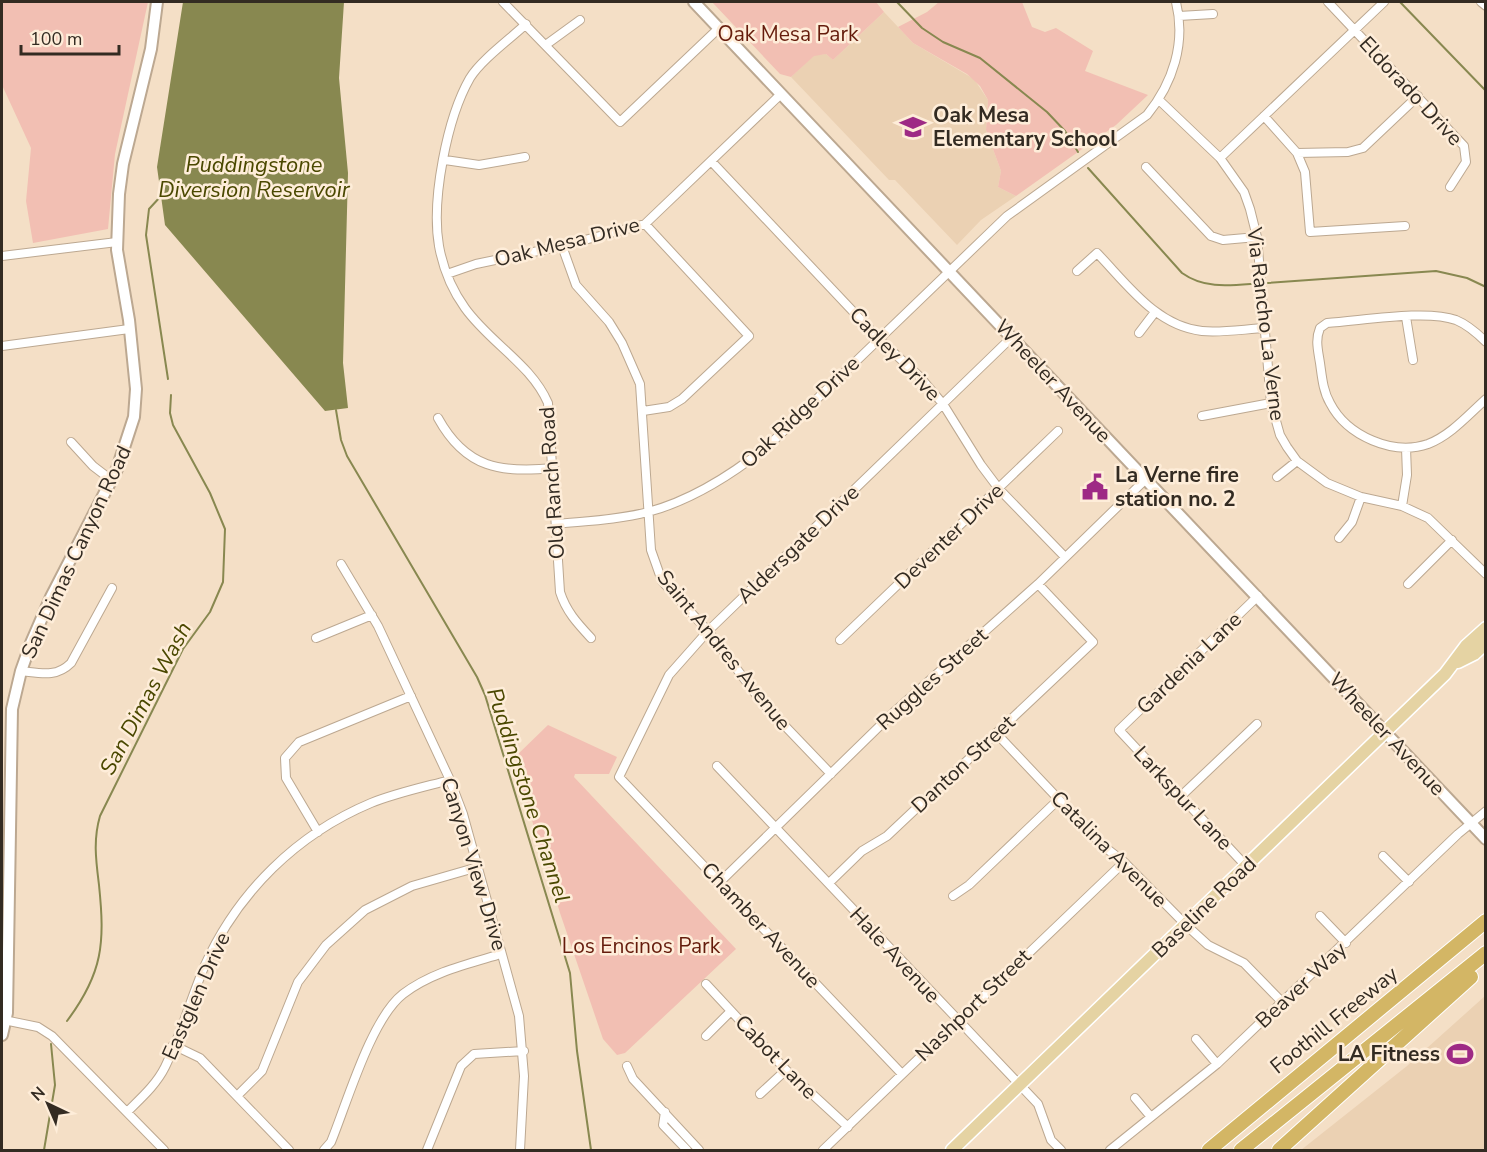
<svg xmlns="http://www.w3.org/2000/svg" width="1487" height="1152" viewBox="0 0 1487 1152" font-family="'Nunito Sans',sans-serif">
<rect width="100%" height="100%" fill="#f4dfc6"/>
<path fill="#ebd1b3" d="M 884,12 L 913,43 L 974,79 L 988,100 L 986,130 L 1001,171 L 998,187 L 1016,196 L 981,220 L 957,245 L 895,180 L 889,180 L 791,77 L 814,55 L 826,54 L 833,60 Z
M 1485,996 L 1485,1150 L 1301,1150 L 1407,1066 Z"/>
<path fill="#f2bfb3" d="M 2,2 L 148,2 L 115,154 L 108,229 L 33,243 L 26,201 L 31,148 L 2,85 Z
M 712,2 L 876,2 L 884,12 L 833,60 L 826,54 L 814,56 L 791,77 L 780,74 Z
M 939,2 L 1022,2 L 1032,27 L 1045,32 L 1056,28 L 1093,51 L 1085,71 L 1148,95 L 1116,125 L 1016,196 L 998,187 L 1001,171 L 986,130 L 988,100 L 980,86 L 967,74 L 913,43 L 898,27 L 927,12 Z
M 548,725 L 617,757 L 609,774 L 575,774 L 574,777 L 736,949 L 625,1053 L 617,1055 L 603,1039 L 560,913 L 518,774 L 516,756 Z"/>
<path fill="#888850" d="M 183,2 L 344,2 L 339,78 L 348,173 L 343,363 L 348,408 L 325,411 L 165,225 L 157,167 Z"/>
<g fill="none" stroke-linecap="round" stroke-linejoin="round">
<path stroke="#888850" stroke-width="2" d="M 897,2 L 922,28 L 943,42 L 980,58 L 1047,112 L 1065,131 L 1078,152
M 1400,2 L 1486,91
M 1088,168 L 1182,273 C 1203,288 1226,286 1251,284
M 161,196 L 149,209 L 146,235 L 168,379
M 1268,283 L 1436,271 L 1467,278 L 1486,287
M 336,410 L 341,440 L 347,456 L 477,677 L 485,695 L 570,973 L 577,1051 L 591,1150
M 67,1021 C 103,973 105,943 99,885 C 96,861 93,840 100,816 L 183,649 L 210,612 L 223,582 L 225,529 L 210,493 L 173,425 L 170,413 L 171,395
M 44,1150 L 55,1085 L 51,1044"/>
<g stroke="#bca891" stroke-width="10">
<path id="street" d="M 503,2 L 620,122 L 719,28
M 1328,2 L 1464,146 L 1466,162 L 1450,187
M 1481,2 L 1486,6
M 1179,16 L 1213,14
M 526,24 C 510,39 481,60 470,78 C 447,118 431,200 439,246 C 443,268 452,290 465,308 C 490,343 531,364 548,403 L 560,592 C 566,611 577,623 591,638
M 547,44 L 580,20
M 1159,100 L 1220,158 L 1244,192 L 1250,209 L 1257,237 L 1271,403 L 1280,435 L 1287,447 L 1297,461 L 1327,483 L 1361,497 L 1402,506 L 1428,518 L 1486,574
M 1264,116 L 1297,153 L 1348,152 L 1363,148 L 1418,96
M 1297,153 L 1305,172 L 1310,232 L 1405,226
M 1220,158 L 1384,2
M 445,160 L 479,165 L 525,157
M 711,161 L 879,339 L 920,377 L 943,404 L 981,465 L 999,489 L 1065,557
M 1146,167 L 1211,236 L 1223,240 L 1257,237
M 562,246 L 576,285 L 609,322 L 622,343 L 640,384 L 651,550 L 662,581 L 708,631 L 761,701 L 831,774
M 2,256 L 117,242
M 1077,271 L 1097,253 C 1127,284 1156,326 1202,331 C 1222,333 1245,329 1266,328
M 447,274 L 476,264 L 562,246 L 645,224 L 781,94
M 1406,317 L 1413,360
M 1139,333 L 1155,312
M 1486,342 C 1477,333 1468,325 1456,320 C 1426,309 1361,321 1327,323 L 1320,328 C 1315,340 1318,350 1320,363 C 1322,377 1323,391 1330,403 C 1347,436 1393,456 1428,444 C 1451,435 1468,415 1486,399
M 2,346 L 129,329
M 643,411 L 669,407 L 682,399 L 749,336 L 645,224
M 1202,416 L 1271,403
M 438,418 C 466,469 501,473 554,468
M 71,442 L 93,466 L 110,479
M 1277,477 L 1297,461
M 1402,506 L 1407,475 L 1406,448
M 556,524 C 586,521 618,520 648,512 C 693,500 733,474 769,445 L 1007,216 L 1147,115 C 1173,83 1186,43 1176,2
M 1339,538 L 1352,522 L 1361,497
M 341,564 L 378,626 L 450,780 L 463,814 L 519,1016 L 524,1076 L 520,1150
M 1408,584 L 1452,540
M 316,638 L 372,615
M 840,640 L 1058,431
M 21,671 C 40,673 56,678 71,663 L 112,588
M 996,733 L 1102,845 L 1124,862 L 1186,925 L 1208,945 L 1244,963 L 1283,1003
M 717,766 L 1038,1104 L 1051,1140 L 1061,1150
M 1180,797 L 1257,724
M 318,832 L 286,778 L 285,758 L 299,742 L 411,696
M 1383,856 L 1409,882
M 1246,866 L 1119,730 L 1258,596
M 721,881 L 894,712 L 1038,584 L 1146,479
M 829,883 L 862,851 L 887,836 L 1093,642 L 1038,584
M 953,896 L 969,885 L 1058,800
M 1320,916 L 1346,943
M 706,984 L 786,1070 L 848,1127
M 4,1020 L 38,1027 L 52,1036 L 164,1150
M 706,1036 L 731,1011
M 1196,1039 L 1217,1064
M 173,1045 L 200,1058 L 289,1150
M 627,1066 L 633,1079 L 699,1150
M 902,1074 L 619,777 L 669,675 L 708,631 L 1012,337
M 760,1094 L 786,1070
M 238,1095 L 262,1071 L 298,982 L 326,945 L 365,910 L 412,886 L 478,867
M 1135,1098 L 1151,1117
M 127,1112 C 141,1098 156,1085 165,1067 C 181,1034 191,998 205,965 C 238,892 297,834 371,803 C 396,793 424,787 450,780
M 665,1112 L 663,1125 L 687,1150
M 324,1150 L 331,1142 C 347,1103 371,1019 403,994 C 432,972 468,964 501,954
M 427,1150 L 461,1066 L 474,1054 L 524,1051
M 823,1150 L 1124,862
M 1110,1150 L 1217,1064 L 1458,834 L 1486,811"/>
</g>
<g stroke="#bca891" stroke-width="14">
<path id="secondary" d="M 694,2 L 1486,839
M 2,1035 L 7,1013 L 12,709 L 21,671 L 31,643 L 51,597 L 117,469 L 134,417 L 136,389 L 129,320 L 117,250 L 119,194 L 123,164 L 151,49 L 157,2"/>
</g>
<g stroke="#fff" stroke-width="15">
<path id="primary" d="M 1458,662 L 1474,654 L 1486,643
M 952,1150 L 1445,674 L 1466,646 L 1486,628"/>
</g>
<g stroke="#fff" stroke-width="16">
<path id="highway" d="M 1209,1150 L 1486,921
M 1241,1150 L 1486,953
M 1279,1150 L 1471,977"/>
</g>
<use href="#street" stroke="#fff" stroke-width="8"/>
<use href="#secondary" stroke="#fff" stroke-width="10"/>
<use href="#primary" stroke="#e5d3a3" stroke-width="12"/>
<use href="#highway" stroke="#d3b665" stroke-width="14"/>
</g>
<defs>
<g id="school-bare" transform="scale(2.07)"><path d="M0-5L7-2L0 1L-7-2ZM-4 1L0 2.5L4 1V4Q0 6-4 4Z" fill="#9e2a85" stroke="#feedd9" stroke-width="2.5" paint-order="stroke"/></g>
<g id="civic-bare" transform="scale(2.07)"><path d="M-.6-6.5H3V-4.5H.6V-3L4-1V1h2V6H-6V1h2V-1L-.6-3ZM-1.2 2.5V6h2.4V2.5Z" fill="#9e2a85" stroke="#feedd9" stroke-width="2.5" paint-order="stroke"/></g>
<g id="stadium-bare" transform="scale(2.07)"><path d="M0-5a6.5 5 0 1 0 0 10a6.5 5 0 1 0 0-10ZM-3.5-1.8h7v3.6h-7Z" fill="#9e2a85" stroke="#feedd9" stroke-width="2.5" paint-order="stroke"/></g>
</defs>
<g fill-rule="evenodd">
<use href="#school-bare" x="913" y="127"/>
<use href="#civic-bare" x="1095" y="487"/>
<use href="#stadium-bare" x="1460" y="1054"/>
</g>
<g text-anchor="middle" stroke-width="5" stroke-linejoin="round" paint-order="stroke">
<g font-size="21" fill="#651c0c" stroke="#feedd9">
<text x="788" y="41">Oak Mesa Park</text>
<text x="641" y="953">Los Encinos Park</text>
</g>
<g font-size="21" fill="#332b22" stroke="#feedd9">
<text transform="translate(1411 91) rotate(47)" y="7">Eldorado Drive</text>
<text transform="translate(567 242) rotate(-14)" y="7">Oak Mesa Drive</text>
<text transform="translate(1266 324) rotate(83)" y="7">Via Rancho La Verne</text>
<text transform="translate(895 354) rotate(46)" y="7">Cadley Drive</text>
<text transform="translate(1053 381) rotate(47)" y="7">Wheeler Avenue</text>
<text transform="translate(800 412) rotate(-43)" y="7">Oak Ridge Drive</text>
<text transform="translate(552 483) rotate(-94)" y="7">Old Ranch Road</text>
<text transform="translate(949 536) rotate(-44)" y="7">Deventer Drive</text>
<text transform="translate(798 544) rotate(-44)" y="7">Aldersgate Drive</text>
<text transform="translate(76 552) rotate(-65)" y="7">San Dimas Canyon Road</text>
<text transform="translate(724 650) rotate(51)" y="7">Saint Andres Avenue</text>
<text transform="translate(1189 663) rotate(-44)" y="7">Gardenia Lane</text>
<text transform="translate(932 679) rotate(-42)" y="7">Ruggles Street</text>
<text transform="translate(1387 734) rotate(47)" y="7">Wheeler Avenue</text>
<text transform="translate(963 764) rotate(-43)" y="7">Danton Street</text>
<text transform="translate(1183 798) rotate(47)" y="7">Larkspur Lane</text>
<text transform="translate(1109 849) rotate(45)" y="7">Catalina Avenue</text>
<text transform="translate(474 864) rotate(73)" y="7">Canyon View Drive</text>
<text transform="translate(1204 907) rotate(-44)" y="7">Baseline Road</text>
<text transform="translate(761 925) rotate(47)" y="7">Chamber Avenue</text>
<text transform="translate(895 955) rotate(47)" y="7">Hale Avenue</text>
<text transform="translate(1301 985) rotate(-43)" y="7">Beaver Way</text>
<text transform="translate(196 996) rotate(-66)" y="7">Eastglen Drive</text>
<text transform="translate(973 1005) rotate(-44)" y="7">Nashport Street</text>
<text transform="translate(1334 1020) rotate(-39)" y="7">Foothill Freeway</text>
<text transform="translate(776 1057) rotate(46)" y="7">Cabot Lane</text>
</g>
<g font-size="21" font-weight="bold" fill="#332b22" stroke="#feedd9" text-anchor="start">
<text x="933" y="122">Oak Mesa<tspan x="933" dy="24">Elementary School</tspan></text>
<text x="1115" y="482">La Verne fire<tspan x="1115" dy="24">station no. 2</tspan></text>
<text x="1440" y="1061" text-anchor="end">LA Fitness</text>
</g>
<g font-size="22" font-style="italic" fill="#4a4800" stroke="#feedd9">
<text x="254" y="172">Puddingstone<tspan x="254" dy="25">Diversion Reservoir</tspan></text>
<text transform="translate(145 698) rotate(-62)" y="8">San Dimas Wash</text>
<text transform="translate(529 795) rotate(72)" y="8">Puddingstone Channel</text>
</g>
</g>
<rect width="1487" height="1152" fill="none" stroke="#332b22" stroke-width="6"/>
<g transform="translate(48 1104) rotate(316)" stroke="#feedd9" stroke-width="4.5" paint-order="stroke">
<path d="M0-4.5L10 22L0 15L-10 22Z" fill="#332b22"/>
<text y="-9" font-size="16" font-weight="bold" text-anchor="middle" fill="#332b22">N</text>
</g>
<path d="M21 45v9h98v-9" fill="none" stroke="#332b22" stroke-width="3"/>
<text x="30" y="45" font-size="18" fill="#332b22" stroke="#feedd9" stroke-width="4.5" paint-order="stroke">100 m</text>
</svg>
